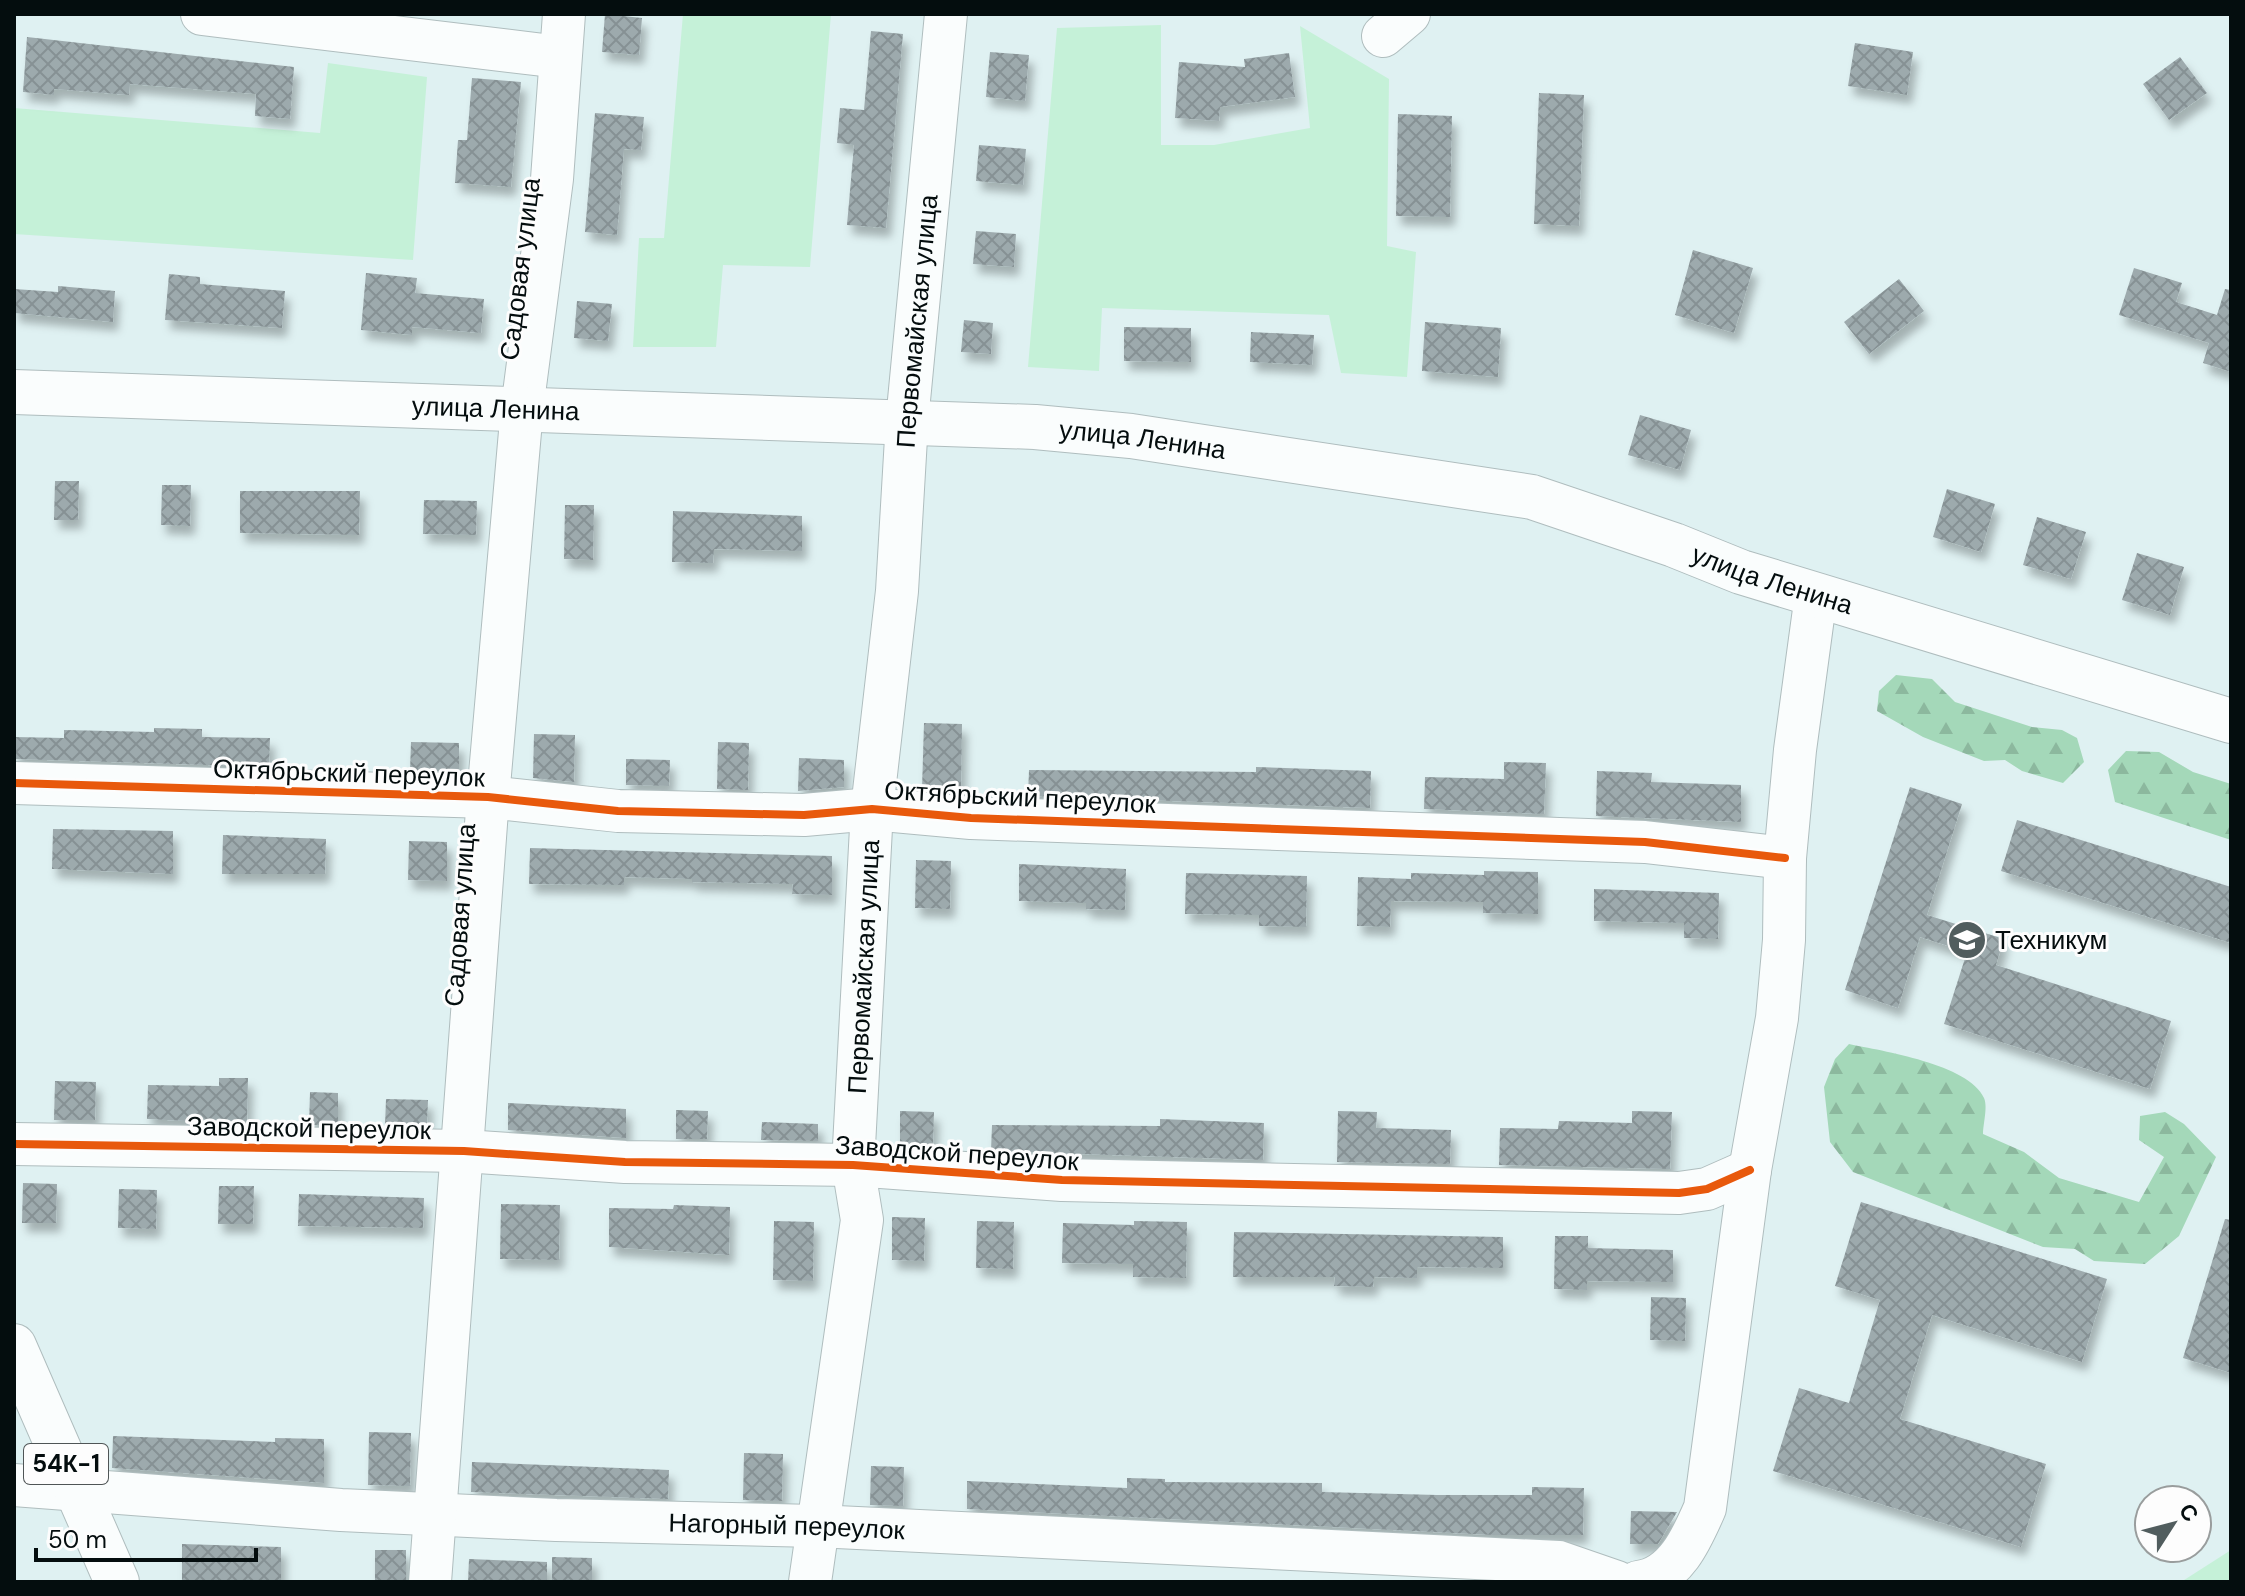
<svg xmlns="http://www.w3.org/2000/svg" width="2245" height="1596" viewBox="0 0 2245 1596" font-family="'DM Sans',sans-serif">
<defs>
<pattern id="forest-firs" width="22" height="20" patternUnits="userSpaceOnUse" patternTransform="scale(2)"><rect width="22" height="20" fill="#a4d8b9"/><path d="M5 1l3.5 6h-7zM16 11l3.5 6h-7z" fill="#8cb89e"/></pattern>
<pattern id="building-cross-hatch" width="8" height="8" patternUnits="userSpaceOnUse" patternTransform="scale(2)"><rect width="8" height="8" fill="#9daaad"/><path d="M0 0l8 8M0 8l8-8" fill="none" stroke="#869194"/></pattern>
<filter id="shadow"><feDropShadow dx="5" dy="9" stdDeviation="4" flood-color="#0004"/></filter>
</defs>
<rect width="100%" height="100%" fill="#dff1f2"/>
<path fill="url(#forest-firs)" d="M 1896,675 L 1932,679 L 1955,702 L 2032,727 L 2062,730 L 2077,738 L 2084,762 L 2063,783 L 2022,771 L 2005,760 L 1984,761 L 1923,737 L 1877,711 L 1879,691 Z
M 2126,751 L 2159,752 L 2193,772 L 2231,784 L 2231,840 L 2115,802 L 2108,770 Z
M 1849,1044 C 1882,1051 1969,1064 1984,1098 C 1988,1107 1983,1124 1983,1134 L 2024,1152 L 2059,1178 L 2139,1202 L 2164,1157 L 2139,1140 L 2140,1116 L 2165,1112 L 2184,1124 L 2216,1157 L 2179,1236 L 2145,1264 L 2094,1261 L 2075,1249 L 2043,1247 L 1853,1172 L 1830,1142 L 1824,1087 L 1835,1059 Z"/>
<path fill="#c5f1d8" d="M 683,14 L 831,14 L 810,267 L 723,265 L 716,347 L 633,347 L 639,238 L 664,238 Z
M 1161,25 L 1161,145 L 1214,145 L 1310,128 L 1300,26 L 1389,79 L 1387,246 L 1416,252 L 1407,377 L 1341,373 L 1329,315 L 1102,308 L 1099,371 L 1028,367 L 1057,28 Z
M 328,63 L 427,77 L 413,260 L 14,234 L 14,108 L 320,133 Z
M 2231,1550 L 2231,1582 L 2181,1582 Z"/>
<path fill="url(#building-cross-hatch)" filter="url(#shadow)" d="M 605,14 L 642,18 L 639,55 L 602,52 Z
M 871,31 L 903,34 L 886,228 L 847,225 L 854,145 L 837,143 L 840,108 L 864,110 Z
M 27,37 L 294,67 L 290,119 L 255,116 L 256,94 L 130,84 L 129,95 L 54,89 L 54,95 L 23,92 Z
M 1855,43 L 1913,52 L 1907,95 L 1848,86 Z
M 990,52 L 1029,55 L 1025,101 L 986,97 Z
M 1289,53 L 1295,97 L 1220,107 L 1219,121 L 1175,118 L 1179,62 L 1245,67 L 1244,59 Z
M 2180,57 L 2207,93 L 2169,120 L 2143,84 Z
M 472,78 L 521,82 L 511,187 L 455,183 L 458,140 L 467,140 Z
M 1539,93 L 1584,95 L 1579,226 L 1534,224 Z
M 595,113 L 644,117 L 641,150 L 624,149 L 617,235 L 585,232 Z
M 1398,114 L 1452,116 L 1450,217 L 1396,216 Z
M 979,145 L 1026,149 L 1023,185 L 976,181 Z
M 976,231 L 1016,234 L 1014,267 L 973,264 Z
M 1693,250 L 1753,268 L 1734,333 L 1675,315 Z
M 2134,268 L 2182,283 L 2176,302 L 2217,315 L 2225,289 L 2231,290 L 2231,372 L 2203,363 L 2209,343 L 2119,315 Z
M 366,273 L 417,278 L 415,293 L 484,299 L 481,333 L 412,327 L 412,335 L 361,330 Z
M 169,274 L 200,277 L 200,284 L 285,291 L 282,328 L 165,320 Z
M 1899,279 L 1924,311 L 1869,354 L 1844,322 Z
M 58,286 L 115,291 L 113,322 L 14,313 L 14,289 L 58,292 Z
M 577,301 L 612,304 L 608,341 L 574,338 Z
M 964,320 L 993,323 L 991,354 L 961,352 Z
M 1425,322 L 1501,328 L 1498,377 L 1422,371 Z
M 1124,327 L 1191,328 L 1191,362 L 1124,361 Z
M 1251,332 L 1314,335 L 1312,365 L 1250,362 Z
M 1640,415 L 1691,430 L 1680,470 L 1628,455 Z
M 55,481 L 79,481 L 78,520 L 54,520 Z
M 162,485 L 191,485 L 190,526 L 161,525 Z
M 1947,489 L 1995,504 L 1981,552 L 1933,537 Z
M 240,491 L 360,491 L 359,535 L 240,533 Z
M 424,500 L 477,501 L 476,535 L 423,534 Z
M 565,505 L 594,505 L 593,560 L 564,559 Z
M 673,511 L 802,516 L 802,551 L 714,549 L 713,563 L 672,562 Z
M 2037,517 L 2086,532 L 2071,579 L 2023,565 Z
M 2137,553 L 2184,567 L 2170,615 L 2122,600 Z
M 924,723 L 962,724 L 961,793 L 922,789 Z
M 154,728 L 202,729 L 202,737 L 270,738 L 269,767 L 14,759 L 14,737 L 64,738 L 64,730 L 154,732 Z
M 534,734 L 575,735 L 574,782 L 533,778 Z
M 411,742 L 459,743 L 459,772 L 410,771 Z
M 718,742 L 749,743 L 748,790 L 717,789 Z
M 799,758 L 844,760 L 844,787 L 798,791 Z
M 626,759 L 670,760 L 669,786 L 626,785 Z
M 1504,762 L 1546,763 L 1544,814 L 1424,809 L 1425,777 L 1504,779 Z
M 1256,767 L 1371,771 L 1370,808 L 1028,796 L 1029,770 L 1256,772 Z
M 1597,771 L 1652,773 L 1651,782 L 1741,785 L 1741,822 L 1596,816 Z
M 1910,787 L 1962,804 L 1927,915 L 2004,939 L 1996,965 L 2171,1021 L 2150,1089 L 1944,1024 L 1967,952 L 1920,937 L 1898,1008 L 1845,990 Z
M 2017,820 L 2231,887 L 2231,943 L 2001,871 Z
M 53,829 L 173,831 L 173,874 L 52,869 Z
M 223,835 L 326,839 L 325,874 L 222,874 Z
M 409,841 L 447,842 L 447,881 L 408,880 Z
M 530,848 L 832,856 L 832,895 L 792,894 L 793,884 L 692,882 L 692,879 L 624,877 L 624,885 L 529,884 Z
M 916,860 L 951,861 L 950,909 L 915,908 Z
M 1019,864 L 1126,869 L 1125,910 L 1086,909 L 1086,903 L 1019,901 Z
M 1484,871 L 1538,872 L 1538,914 L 1483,913 L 1483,902 L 1391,901 L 1390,927 L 1357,926 L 1358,877 L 1411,879 L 1411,873 L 1484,875 Z
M 1186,873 L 1307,876 L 1306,927 L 1259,926 L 1259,915 L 1185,914 Z
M 1594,889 L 1719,893 L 1718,939 L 1684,938 L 1684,923 L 1594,921 Z
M 219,1078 L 248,1078 L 247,1124 L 147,1119 L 148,1085 L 219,1086 Z
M 55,1081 L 96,1082 L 95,1120 L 54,1120 Z
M 310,1092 L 338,1093 L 338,1125 L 309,1125 Z
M 386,1099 L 428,1100 L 427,1126 L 385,1126 Z
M 508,1103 L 626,1109 L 626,1138 L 508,1130 Z
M 676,1110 L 708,1111 L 707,1139 L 676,1139 Z
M 900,1111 L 934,1112 L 933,1147 L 900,1144 Z
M 1338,1111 L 1377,1112 L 1376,1128 L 1451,1130 L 1450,1164 L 1337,1162 Z
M 1632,1111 L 1672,1112 L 1670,1169 L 1499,1165 L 1500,1128 L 1558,1129 L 1559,1121 L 1632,1123 Z
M 1160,1119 L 1264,1123 L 1263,1160 L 991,1151 L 992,1125 L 1160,1126 Z
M 762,1122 L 818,1124 L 818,1141 L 761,1140 Z
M 23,1183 L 57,1184 L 56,1223 L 22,1223 Z
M 219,1186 L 254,1186 L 253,1224 L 218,1224 Z
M 119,1189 L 157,1190 L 156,1229 L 118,1228 Z
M 299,1194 L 424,1198 L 423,1228 L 298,1226 Z
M 1861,1202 L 2107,1279 L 2082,1362 L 1932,1315 L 1900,1419 L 2046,1464 L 2021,1547 L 1773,1471 L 1799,1388 L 1849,1403 L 1880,1300 L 1835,1286 Z
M 501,1204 L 560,1205 L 559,1260 L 500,1259 Z
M 674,1205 L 730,1207 L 729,1255 L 609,1247 L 609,1208 L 673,1209 Z
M 892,1217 L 925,1218 L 924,1261 L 892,1260 Z
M 2225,1219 L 2231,1220 L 2231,1373 L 2183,1358 Z
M 774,1221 L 814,1222 L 813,1281 L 773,1280 Z
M 977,1221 L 1014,1222 L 1013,1269 L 976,1268 Z
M 1134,1221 L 1187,1222 L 1186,1278 L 1133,1277 L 1133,1264 L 1062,1263 L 1063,1223 L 1134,1225 Z
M 1234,1232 L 1503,1237 L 1503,1268 L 1417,1267 L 1417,1278 L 1374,1277 L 1373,1287 L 1334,1286 L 1335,1277 L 1233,1277 Z
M 1555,1236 L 1588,1236 L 1588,1248 L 1673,1250 L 1673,1282 L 1587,1281 L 1587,1290 L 1554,1289 Z
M 1651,1297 L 1686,1298 L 1685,1341 L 1650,1340 Z
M 369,1432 L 411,1433 L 410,1486 L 368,1485 Z
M 113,1436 L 275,1442 L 275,1438 L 324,1439 L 324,1483 L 112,1468 Z
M 744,1453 L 783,1454 L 782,1501 L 743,1500 Z
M 472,1462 L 669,1470 L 668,1499 L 471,1492 Z
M 871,1466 L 904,1467 L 903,1506 L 870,1505 Z
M 1127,1478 L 1165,1479 L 1165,1482 L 1322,1483 L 1322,1492 L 1437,1495 L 1532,1495 L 1532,1487 L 1584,1488 L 1583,1535 L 1493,1535 L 967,1509 L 967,1481 L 1127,1488 Z
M 1631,1511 L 1677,1512 L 1658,1544 L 1630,1544 Z
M 182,1544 L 281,1547 L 281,1582 L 182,1582 Z
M 375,1550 L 406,1550 L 406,1582 L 375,1582 Z
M 552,1557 L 592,1558 L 592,1582 L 552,1582 Z
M 469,1559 L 547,1562 L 547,1582 L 468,1582 Z"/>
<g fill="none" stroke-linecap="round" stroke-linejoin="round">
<g stroke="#afbdbe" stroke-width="44">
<g id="minor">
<path d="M 202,14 L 560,57"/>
<path d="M 1383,36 L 1409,14"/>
<path d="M 14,783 L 488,797 L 618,811 L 804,815 L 872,809 L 971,818 L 1645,842 L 1785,858"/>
<path d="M 14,1144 L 464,1151 L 625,1162 L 853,1165 L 1062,1180 L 1679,1193 L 1707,1189 L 1750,1170"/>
<path id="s1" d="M 14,1485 L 341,1510 L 556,1520 L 816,1526 L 1559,1562 L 1617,1582"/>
<path d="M 430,1582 L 488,797 L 522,409 L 552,179 L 564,14"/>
<path id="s2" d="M 810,1582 L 862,1220 L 853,1165 L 872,809 L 897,591 L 907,421 L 946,14"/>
<path d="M 1638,1582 C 1675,1578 1692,1538 1705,1508 L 1750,1170 L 1777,1018 L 1784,940 L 1785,858 L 1795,750 L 1816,595"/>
</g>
</g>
<g stroke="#afbdbe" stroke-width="46">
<g id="major">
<path id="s3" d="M 14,392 L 1035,427 L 1131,436 L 1532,497 L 1674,545 L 1741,572 L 2231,721"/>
<path d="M 14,1346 L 117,1582"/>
</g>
</g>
<use href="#minor" stroke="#fafdfd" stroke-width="42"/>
<use href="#major" stroke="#fafdfd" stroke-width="44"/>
<g stroke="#fdfdfd" stroke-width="13">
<path id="cycleway" d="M 14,783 L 488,797 L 618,811 L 804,815 L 872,809 L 971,818 L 1645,842 L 1785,858
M 14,1144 L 464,1151 L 625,1162 L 853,1165 L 1062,1180 L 1679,1193 L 1707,1189 L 1750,1170"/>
</g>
<use href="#cycleway" stroke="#e8590c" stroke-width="8"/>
</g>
<defs>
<g id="university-disc" transform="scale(2)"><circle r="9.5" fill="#515d5e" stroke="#fdfdfd"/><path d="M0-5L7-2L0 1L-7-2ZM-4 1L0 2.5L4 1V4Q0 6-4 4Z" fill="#fff"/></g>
</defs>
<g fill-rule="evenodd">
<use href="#university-disc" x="1967" y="940"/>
</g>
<g text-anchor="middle" stroke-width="6" stroke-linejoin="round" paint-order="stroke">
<rect fill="#fdfdfd" stroke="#4f5556" stroke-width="2" x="24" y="1444" width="84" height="40" rx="6"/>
<g font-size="24" font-weight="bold" fill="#040d0e">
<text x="66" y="1472">54К-1</text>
</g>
<g font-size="26" fill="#040d0e" stroke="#fdfdfd">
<text transform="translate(520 269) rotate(-83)" y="9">Садовая улица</text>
<text dy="9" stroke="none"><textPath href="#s2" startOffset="1268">Первомайская улица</textPath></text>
<text dy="9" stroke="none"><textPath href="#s3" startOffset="482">улица Ленина</textPath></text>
<text dy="9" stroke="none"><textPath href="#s3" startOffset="1130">улица Ленина</textPath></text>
<text dy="9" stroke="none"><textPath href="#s3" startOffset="1778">улица Ленина</textPath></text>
<text transform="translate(349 773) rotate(2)" y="9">Октябрьский переулок</text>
<text transform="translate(1020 797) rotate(3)" y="9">Октябрьский переулок</text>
<text transform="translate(460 915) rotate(-86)" y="9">Садовая улица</text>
<text dy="9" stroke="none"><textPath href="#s2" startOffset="620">Первомайская улица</textPath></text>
<text transform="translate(309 1128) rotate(1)" y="9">Заводской переулок</text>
<text transform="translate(957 1153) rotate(4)" y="9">Заводской переулок</text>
<text dy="9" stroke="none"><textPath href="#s1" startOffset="774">Нагорный переулок</textPath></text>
</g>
<g font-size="26" fill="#040d0e" stroke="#fdfdfd" text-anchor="start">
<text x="1995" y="949">Техникум</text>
</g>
</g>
<rect width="2245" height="1596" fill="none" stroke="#040d0e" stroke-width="32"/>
<g transform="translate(2173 1524) rotate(54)"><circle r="38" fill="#fdfdfd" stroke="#999d9d" stroke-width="2"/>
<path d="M0-6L14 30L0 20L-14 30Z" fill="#515d5e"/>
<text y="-12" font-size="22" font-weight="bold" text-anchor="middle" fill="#040d0e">С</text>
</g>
<path d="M36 1548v12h220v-12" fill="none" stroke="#040d0e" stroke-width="4"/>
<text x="48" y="1548" font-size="24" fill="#040d0e" stroke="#fdfdfd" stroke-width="6" paint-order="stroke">50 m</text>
</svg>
